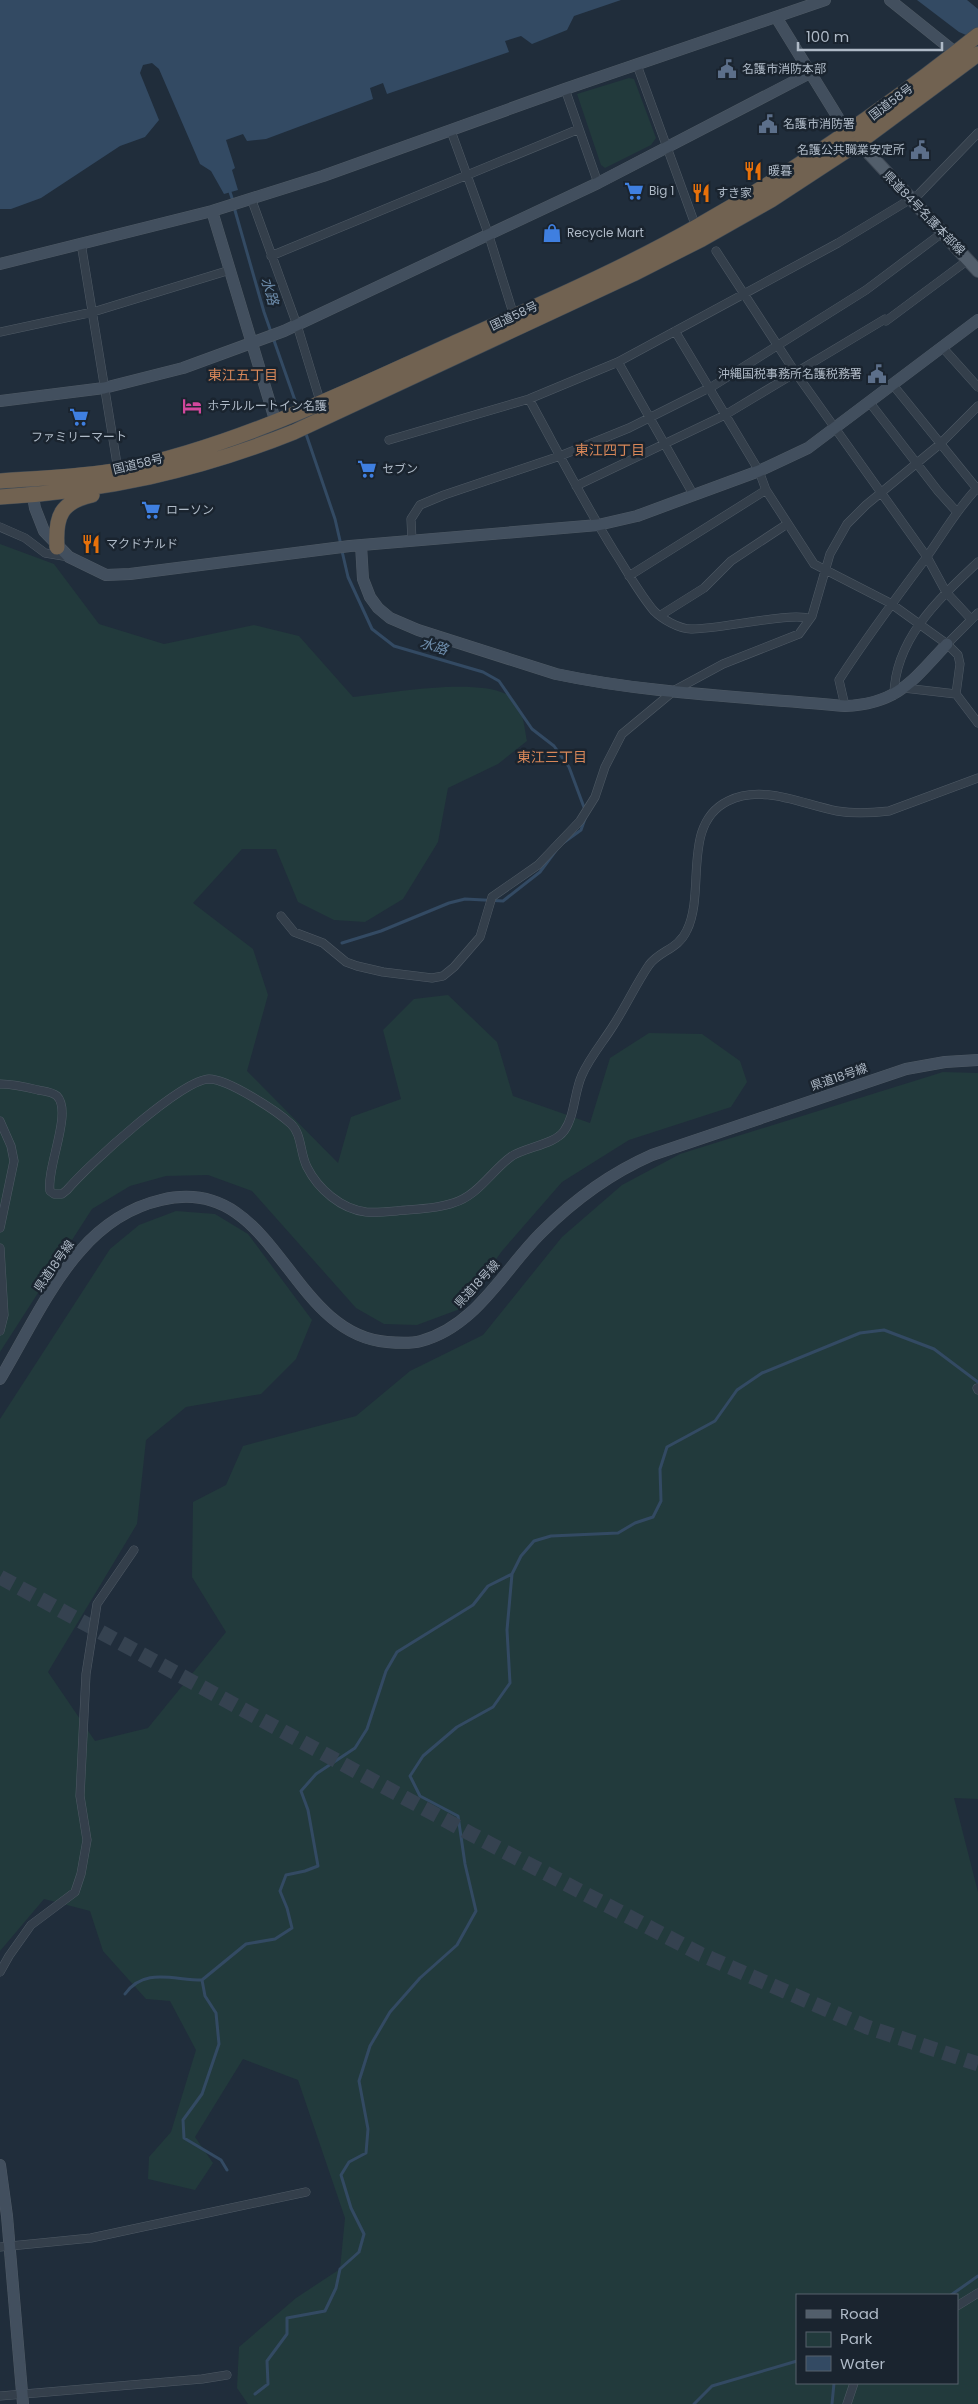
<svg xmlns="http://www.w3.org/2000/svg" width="978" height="2404" viewBox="0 0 978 2404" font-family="Poppins,'Noto Sans JP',sans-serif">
<rect width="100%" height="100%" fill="#202d3b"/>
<path fill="#223a3c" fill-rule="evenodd" d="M 629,78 L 634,79 L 656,138 L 651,145 L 605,168 L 601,165 L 577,94 Z
M 0,544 L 54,564 L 99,624 L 164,644 L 254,625 L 299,636 L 353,697 C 392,693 472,678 506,694 C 523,702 524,726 527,741 L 498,764 L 448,788 L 438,842 L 403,899 L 365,922 L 334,920 L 298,902 L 276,849 L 242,849 L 193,903 L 253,949 L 268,995 L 247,1071 L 338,1163 L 351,1117 L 401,1099 L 383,1030 L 414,999 L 448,995 L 497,1042 L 513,1096 L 590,1123 L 610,1058 L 649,1033 L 702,1034 L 740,1061 L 747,1082 L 731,1107 L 629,1140 L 562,1182 L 502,1251 L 460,1309 L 417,1325 L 384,1324 L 356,1308 L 252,1191 L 208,1175 L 166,1176 L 130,1186 L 92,1209 L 0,1352 Z
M 943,1072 L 978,1073 L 978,1799 L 954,1798 L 978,1892 L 978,2404 L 248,2404 L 237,2388 L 239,2347 L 296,2298 L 340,2269 L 345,2218 L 298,2080 L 243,2059 L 195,2137 L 213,2163 L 195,2190 L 148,2179 L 149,2157 L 171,2132 L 196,2050 L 170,2001 L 146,1999 L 103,1951 L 90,1911 L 44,1899 L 0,1951 L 0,1419 L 110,1249 L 139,1225 L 176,1211 L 215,1214 L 248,1234 L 312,1320 L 296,1359 L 261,1394 L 186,1407 L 146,1440 L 137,1524 L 48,1672 L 95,1741 L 148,1728 L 226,1632 L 192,1577 L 193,1502 L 226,1485 L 243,1446 L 356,1416 L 410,1371 L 483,1335 L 562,1237 L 622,1185 L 680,1154 ZM 797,2295 L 957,2295 L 957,2383 L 797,2383 Z"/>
<path fill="#334a63" d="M 0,0 L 621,0 L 574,16 L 567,30 L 532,44 L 521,36 L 505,41 L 509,52 L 387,94 L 383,83 L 370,88 L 373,99 L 266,139 L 247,141 L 243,134 L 226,140 L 235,168 L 232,170 L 238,190 L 224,194 L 211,171 L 200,164 L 159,69 L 152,63 L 143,65 L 140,73 L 159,120 L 145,137 L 120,146 L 41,198 L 11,209 L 0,209 Z
M 917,0 L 967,0 L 978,9 L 978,40 L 959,32 Z"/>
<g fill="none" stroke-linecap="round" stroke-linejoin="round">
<path stroke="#334a63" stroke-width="3" d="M 230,192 L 233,201
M 234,207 L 264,312 L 298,409
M 305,431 L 335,519 L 341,545
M 342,551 L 348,577 L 372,629 L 394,646 L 483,672 L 499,681 L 532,729 L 554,746 L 569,767 L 585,810
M 563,843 L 581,830 L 586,816
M 342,943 L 381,931 L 449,903 L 465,899 L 503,901 L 540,872 L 557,849
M 125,1994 C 144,1967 173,1980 202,1980
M 227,2170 L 221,2160 L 184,2138 L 183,2120 L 202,2094 L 219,2044 L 216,2013 L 205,1996 L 202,1980 L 246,1944 L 275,1939 L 292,1928 L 287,1908 L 280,1891 L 286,1875 L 305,1871 L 318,1866 L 308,1810 L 301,1791 L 316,1774 L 355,1748 L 367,1729 L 386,1671 L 397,1652 L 473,1605 L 488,1586 L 512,1574 L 521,1556 L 534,1541 L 551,1536 L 618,1533 L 635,1523 L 653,1517 L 661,1501 L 660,1469 L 667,1447 L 715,1421 L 737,1390 L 762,1373 L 860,1333 L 884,1330 L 934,1349 L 978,1382
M 951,2295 L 978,2276
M 255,2394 L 268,2384 L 267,2361 L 287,2334 L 287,2318 L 325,2311 L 336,2288 L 340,2269 L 359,2252 L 364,2234 L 351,2208 L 341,2175 L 349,2162 L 366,2153 L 368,2129 L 359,2081 L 370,2046 L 390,2012 L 420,1978 L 457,1945 L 476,1911 L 465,1864 L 458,1816 L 420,1796 L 410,1776 L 423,1756 L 457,1727 L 493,1707 L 510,1683 L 507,1630 L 512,1574
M 694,2404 L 712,2386 L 797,2361
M 832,2404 L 834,2383"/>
<path stroke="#354250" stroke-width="15" stroke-dasharray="15 8" stroke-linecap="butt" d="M 0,1577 L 471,1834 L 700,1954 L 867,2027 L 978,2064"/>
<g stroke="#4f5a65" stroke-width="9">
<path id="street" d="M 637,65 L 696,227
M 565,89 L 598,183
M 451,131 L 488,233 L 514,316
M 251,198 L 297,325 L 321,404
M 81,243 L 118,470
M 716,251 L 795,372 L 927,557 L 946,592 L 971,619
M 271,256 L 579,129
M 886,321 L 968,260
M 675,331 L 759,471 L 766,490 L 814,564 L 890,603 L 947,644 L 958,655 L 960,664 L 956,694 L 978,723
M 0,332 L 93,312 L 230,270
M 943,348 L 978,387
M 618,362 L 693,494
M 893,385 L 978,490
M 529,399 C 557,450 583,501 614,551 C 627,571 639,593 654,611 C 662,619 679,629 691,629 C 717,630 794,611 810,619
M 870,403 L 938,491 L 956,511
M 389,440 L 529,399 L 618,362 L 838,243 L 919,194 L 978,133
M 576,486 L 725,415 L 885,319
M 0,527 L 25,538 L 45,553 L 69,557
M 412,541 L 411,519 L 420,505 L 444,495 L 560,456 L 629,428 L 713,386 L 866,290 L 942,233
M 629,576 L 766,490
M 661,615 L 704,588 L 731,561 L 787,524
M 947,644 L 978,613
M 904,688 L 956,694
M 894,695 C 895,638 940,598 978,562
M 845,706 L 839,680 C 866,638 896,598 926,558 C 943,534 957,509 978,487
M 281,916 L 294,932 L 323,943 L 346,962 L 357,966 L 383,972 L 432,978 L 443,976 L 454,967 L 480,937 L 492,897 L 538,865 L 580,821 L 595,797 L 605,767 L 622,734 L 675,690 L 723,664 L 799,634 L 812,616 L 830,554 L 847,524 L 866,505 L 940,444 L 978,406
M 0,1084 C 13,1084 26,1087 38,1090 C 44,1091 53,1092 57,1096 C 73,1112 46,1168 50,1191 L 54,1194 L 62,1194 L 67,1190 C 87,1166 181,1080 209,1079 C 228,1079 277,1111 291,1124 C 302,1134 300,1154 307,1167 C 318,1189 341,1209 366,1212 C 379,1213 393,1211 407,1210 C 421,1209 439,1208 453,1203 C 478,1196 492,1170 512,1156 C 527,1147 555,1144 564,1131 C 575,1116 574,1092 582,1075 C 590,1057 603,1042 613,1026 C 626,1006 636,984 649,965 C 660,950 678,950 687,930 C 706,891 681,824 728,801 C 763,784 801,804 837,811 C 854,814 872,813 889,811 L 978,778
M 0,1121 L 11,1146 L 14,1161 L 0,1228
M 0,1248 L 4,1315 L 0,1331
M 977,1388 L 978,1390
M 0,1972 L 9,1956 L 31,1925 L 75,1892 L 81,1874 L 87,1840 L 80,1796 L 86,1674 L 97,1604 L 134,1550
M 0,2247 L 91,2238 L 306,2192
M 957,2306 L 978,2293
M 0,2396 L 202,2379 L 227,2375
M 847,2404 L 854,2383"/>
</g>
<g stroke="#4f5a65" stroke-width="12">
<path id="secondary" d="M 890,0 L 956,53
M 776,17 L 842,124 L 850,133
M 212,211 L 276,423
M 0,264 L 212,211 L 323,176 L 565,89 L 825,0
M 0,401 L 104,388 L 183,368 L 284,331 L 598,183 L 810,73
M 30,479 L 35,508 L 44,531 L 69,557 L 106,575 L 130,574 L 350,546 L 598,525 L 637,516 L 759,471 L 808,448 L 978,320
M 361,545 L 363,579 L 370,597 L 378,608 L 390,618 L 418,630 L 556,674 C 650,694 749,697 845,706 C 898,704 913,680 947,644
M 0,1379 C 24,1339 50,1284 81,1250 C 102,1226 130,1207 161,1200 C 276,1172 287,1334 387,1342 C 398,1343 410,1344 421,1341 C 477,1326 504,1269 542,1232 C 574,1200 611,1173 652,1155 L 906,1069 L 945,1062 L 978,1060
M 0,2165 L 7,2216 L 23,2404"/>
</g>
<g stroke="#3e4854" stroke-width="14">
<path id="primary" d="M 852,135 L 978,271"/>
</g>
<g stroke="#3f4a55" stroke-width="16">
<path id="highway" d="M 0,481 C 40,478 81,477 120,470 C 237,446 343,393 452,344 C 534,307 619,271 698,226 C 797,170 889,106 978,35
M 0,497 C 104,491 197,471 294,432 L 633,274 L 702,239 L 771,200 L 858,143 L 978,54
M 57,547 C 55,516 61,502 92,495"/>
</g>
<use href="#street" stroke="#343f4b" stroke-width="8"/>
<use href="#secondary" stroke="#424f5e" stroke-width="11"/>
<use href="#primary" stroke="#525e6b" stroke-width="12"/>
<use href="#highway" stroke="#716251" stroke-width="15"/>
</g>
<defs>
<g id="civic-bare" transform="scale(1.5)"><path d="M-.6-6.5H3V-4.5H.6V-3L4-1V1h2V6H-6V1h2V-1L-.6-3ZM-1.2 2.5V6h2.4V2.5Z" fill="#5c6f8a" stroke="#1a242f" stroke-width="2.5" paint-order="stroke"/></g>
<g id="restaurant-bare" transform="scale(1.5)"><path d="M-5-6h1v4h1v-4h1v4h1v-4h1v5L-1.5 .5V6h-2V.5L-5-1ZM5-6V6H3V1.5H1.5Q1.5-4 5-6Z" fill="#e8710a" stroke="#1a242f" stroke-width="2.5" paint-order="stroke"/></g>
<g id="supermarket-bare" transform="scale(1.5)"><path d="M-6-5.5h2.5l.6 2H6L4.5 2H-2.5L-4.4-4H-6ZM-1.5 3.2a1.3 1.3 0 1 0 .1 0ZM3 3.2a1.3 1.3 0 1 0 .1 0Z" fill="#3f7fe0" stroke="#1a242f" stroke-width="2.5" paint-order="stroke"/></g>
<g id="shop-bare" transform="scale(1.5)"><path d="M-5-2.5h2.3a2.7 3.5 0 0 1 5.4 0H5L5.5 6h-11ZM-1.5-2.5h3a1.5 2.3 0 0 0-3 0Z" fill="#3f7fe0" stroke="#1a242f" stroke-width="2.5" paint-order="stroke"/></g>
<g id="hotel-bare" transform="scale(1.5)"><path d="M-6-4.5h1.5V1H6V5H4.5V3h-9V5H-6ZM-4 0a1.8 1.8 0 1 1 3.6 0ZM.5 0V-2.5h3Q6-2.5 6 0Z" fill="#d1479c" stroke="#1a242f" stroke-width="2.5" paint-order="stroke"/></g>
</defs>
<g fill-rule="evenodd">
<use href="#civic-bare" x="727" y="69"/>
<use href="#civic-bare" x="768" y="124"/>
<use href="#civic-bare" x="920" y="150"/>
<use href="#restaurant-bare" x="753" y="171"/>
<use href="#supermarket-bare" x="634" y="191"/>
<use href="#restaurant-bare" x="701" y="193"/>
<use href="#shop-bare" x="552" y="233"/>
<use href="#civic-bare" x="877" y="374"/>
<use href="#hotel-bare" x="192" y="406"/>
<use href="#supermarket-bare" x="79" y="417"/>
<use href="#supermarket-bare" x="367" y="469"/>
<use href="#supermarket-bare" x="151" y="510"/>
<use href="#restaurant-bare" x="91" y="544"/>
</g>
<g text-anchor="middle" stroke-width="5" stroke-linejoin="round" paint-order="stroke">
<g font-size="12" fill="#afbac7" stroke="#1a242f" text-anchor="start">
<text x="742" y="73">名護市消防本部</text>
<text x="783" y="128">名護市消防署</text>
<text x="905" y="154" text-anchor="end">名護公共職業安定所</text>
<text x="768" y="175">暖暮</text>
<text x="649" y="195">Big 1</text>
<text x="716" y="197">すき家</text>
<text x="567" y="237">Recycle Mart</text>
<text x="862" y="378" text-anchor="end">沖縄国税事務所名護税務署</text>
<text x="207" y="410">ホテルルートイン名護</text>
<text x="79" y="441" text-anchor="middle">ファミリーマート</text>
<text x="382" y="473">セブン</text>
<text x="166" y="514">ローソン</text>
<text x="106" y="548">マクドナルド</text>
</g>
<g font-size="12" fill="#afbac7" stroke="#1a242f">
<text transform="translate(891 102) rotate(-37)" y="4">国道58号</text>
<text transform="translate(924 213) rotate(46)" y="4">県道84号名護本部線</text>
<text transform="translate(514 316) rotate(-25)" y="4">国道58号</text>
<text transform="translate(138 464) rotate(-13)" y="4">国道58号</text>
<text transform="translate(839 1077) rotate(-19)" y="4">県道18号線</text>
<text transform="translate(54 1266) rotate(-55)" y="4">県道18号線</text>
<text transform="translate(477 1284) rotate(-47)" y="4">県道18号線</text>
</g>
<g font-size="14" font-style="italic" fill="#6e8dac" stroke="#1a242f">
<text transform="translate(270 291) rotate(74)" y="5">水路</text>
<text transform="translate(434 646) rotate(17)" y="5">水路</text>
</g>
<g font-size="14" fill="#d88759" stroke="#1a242f">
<text x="243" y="380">東江五丁目</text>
<text x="610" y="455">東江四丁目</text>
<text x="552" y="762">東江三丁目</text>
</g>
</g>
<rect x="796" y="2294" width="162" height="90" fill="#1a242f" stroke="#56606c"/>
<rect x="806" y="2310" width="25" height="8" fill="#525e6b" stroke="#56606c"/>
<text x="840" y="2319" font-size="15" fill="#afbac7">Road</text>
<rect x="806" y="2332" width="25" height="15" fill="#223a3c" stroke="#56606c"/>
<text x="840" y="2344" font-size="15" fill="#afbac7">Park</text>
<rect x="806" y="2356" width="25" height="15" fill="#334a63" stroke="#56606c"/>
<text x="840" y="2369" font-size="15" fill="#afbac7">Water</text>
<path d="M798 42v8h144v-8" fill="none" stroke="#afbac7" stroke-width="2.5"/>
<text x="806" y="42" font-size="15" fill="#afbac7" stroke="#1a242f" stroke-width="4" paint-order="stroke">100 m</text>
</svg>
